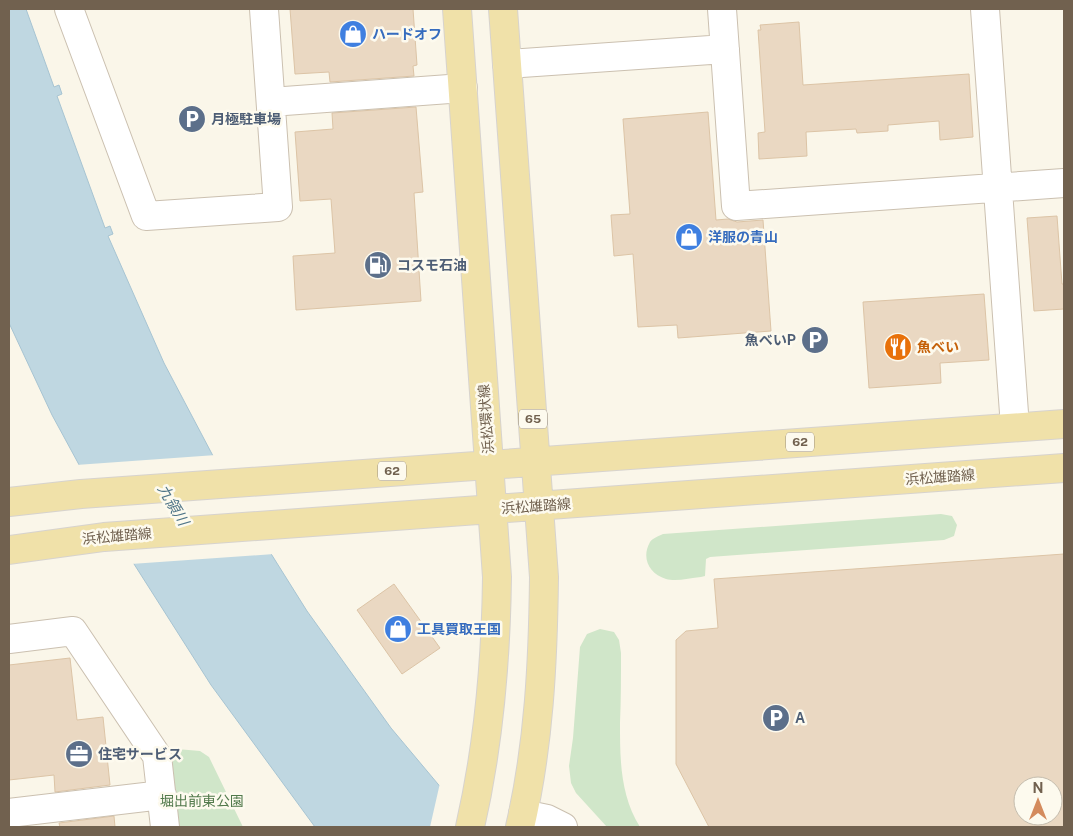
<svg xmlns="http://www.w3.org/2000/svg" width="1073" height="836" viewBox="0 0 1073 836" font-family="'Public Sans','Noto Sans JP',sans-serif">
<rect width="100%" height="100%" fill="#faf6e9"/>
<path fill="#d0e6c9" d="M 941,514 L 952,516 L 957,525 L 954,536 L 944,540 L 710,557 L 706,559 L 705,576 L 701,577 C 690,578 676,582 666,579 C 649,574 641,558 650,542 C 653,538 659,536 663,534 Z
M 600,629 L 614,632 L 619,640 L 621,653 C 621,676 621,700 620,723 C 620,759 620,795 640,827 L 607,827 L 576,793 L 571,783 L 569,766 L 573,738 L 580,647 L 587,634 Z
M 177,749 L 200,751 L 209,757 L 243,827 L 179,827 L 171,751 Z"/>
<path fill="#bfd7e1" stroke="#a7c4d2" d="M 9,9 L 26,9 L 54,87 L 59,85 L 62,94 L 57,96 L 105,228 L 110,226 L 113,234 L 108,236 L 164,363 L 231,490 L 307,611 L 391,728 L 474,827 L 315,827 L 211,685 L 127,553 L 52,415 L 9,323 Z"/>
<path fill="#faf6e9" d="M 216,455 L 233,488 L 274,554 L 131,564 L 76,465 Z
M 440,783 L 476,826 L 477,827 L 430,827 Z"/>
<path fill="#ead8c2" stroke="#dcc4a6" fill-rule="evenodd" d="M 290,9 L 413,9 L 417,65 L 413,66 L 414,76 L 330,82 L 329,72 L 295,74 Z
M 799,22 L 803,85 L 969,74 L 973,137 L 940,140 L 939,121 L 888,125 L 888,131 L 857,133 L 856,129 L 806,132 L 807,156 L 759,159 L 758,133 L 765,132 L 758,30 L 761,30 L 760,25 Z
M 416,107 L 423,192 L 414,193 L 421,301 L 296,310 L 293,256 L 335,253 L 331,199 L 300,201 L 295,132 L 333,129 L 332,113 Z
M 708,112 L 716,220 L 728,219 L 737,222 L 763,220 L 771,331 L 678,338 L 677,325 L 638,327 L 633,254 L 614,256 L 611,215 L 630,214 L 623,119 Z
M 1057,216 L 1062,284 L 1064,284 L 1064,309 L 1034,311 L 1027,218 Z
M 984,294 L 989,360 L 940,363 L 941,383 L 869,388 L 863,302 Z
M 1064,554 L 1064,827 L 709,827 L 676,764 L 676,640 L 686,631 L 718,628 L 714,579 ZM 1023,786 L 1053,786 L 1053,816 L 1023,816 Z
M 394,584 L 440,648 L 402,674 L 357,610 Z
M 70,658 L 77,720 L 103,717 L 110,785 L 55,792 L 54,775 L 9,780 L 9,665 Z
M 114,816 L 115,827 L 60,827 L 59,823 Z"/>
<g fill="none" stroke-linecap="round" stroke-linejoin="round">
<g stroke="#cbc0b0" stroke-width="30">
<path id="minor" d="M 69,9 L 146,216 L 278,207 L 264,9
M 722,9 L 736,206 L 1064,183
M 985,9 L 1015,427
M 507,64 L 725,49
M 271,102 L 463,88
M 9,639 L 73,631 L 157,756 L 165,827
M 9,813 L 162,795
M 523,814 L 547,819 L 563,827"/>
</g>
<g stroke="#d7d3ce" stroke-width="30">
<path id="primary" d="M 457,9 L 497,577 C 496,661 489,744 470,827
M 503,9 L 544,577 C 543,662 539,745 520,827
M 9,502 L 81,494 L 1064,424
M 9,550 L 104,537 L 1064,468"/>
</g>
<use href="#minor" stroke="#fff" stroke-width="28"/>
<use href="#primary" stroke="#f0e1a9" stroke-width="28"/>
</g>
<defs>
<g id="shop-disc" transform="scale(1.4375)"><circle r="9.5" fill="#3f7fe0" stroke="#fdfaee"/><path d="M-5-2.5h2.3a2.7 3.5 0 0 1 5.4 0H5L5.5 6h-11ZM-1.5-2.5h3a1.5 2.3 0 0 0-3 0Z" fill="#fff"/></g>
<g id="parking-disc" transform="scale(1.4375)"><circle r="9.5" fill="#5c6f8a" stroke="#fdfaee"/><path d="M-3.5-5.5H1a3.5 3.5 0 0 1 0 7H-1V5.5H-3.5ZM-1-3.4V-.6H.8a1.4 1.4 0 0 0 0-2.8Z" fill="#fff"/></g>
<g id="fuel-disc" transform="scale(1.4375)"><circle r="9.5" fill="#5c6f8a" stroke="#fdfaee"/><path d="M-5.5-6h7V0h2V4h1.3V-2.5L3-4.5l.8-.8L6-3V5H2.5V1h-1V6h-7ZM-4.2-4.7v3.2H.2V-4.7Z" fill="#fff"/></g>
<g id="restaurant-disc" transform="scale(1.4375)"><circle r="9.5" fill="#e8710a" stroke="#fdfaee"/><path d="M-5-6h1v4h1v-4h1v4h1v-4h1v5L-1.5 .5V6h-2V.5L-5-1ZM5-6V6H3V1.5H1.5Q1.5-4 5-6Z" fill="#fff"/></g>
<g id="office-disc" transform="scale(1.4375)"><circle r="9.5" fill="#5c6f8a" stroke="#fdfaee"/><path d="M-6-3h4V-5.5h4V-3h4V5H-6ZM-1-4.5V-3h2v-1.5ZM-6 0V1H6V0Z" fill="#fff"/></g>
</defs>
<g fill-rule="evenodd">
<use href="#shop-disc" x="353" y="34"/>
<use href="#parking-disc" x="192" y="119"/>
<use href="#shop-disc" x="689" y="237"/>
<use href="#fuel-disc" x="378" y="265"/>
<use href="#parking-disc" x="815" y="340"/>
<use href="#restaurant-disc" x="898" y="347"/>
<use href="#shop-disc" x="398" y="629"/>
<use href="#parking-disc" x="776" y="718"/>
<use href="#office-disc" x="79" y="754"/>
</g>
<g text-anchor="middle" stroke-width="5" stroke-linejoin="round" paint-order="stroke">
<g fill="#fdfaee" stroke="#9b8f7f" stroke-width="1">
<rect x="519" y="409.5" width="28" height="19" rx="4"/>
<rect x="786" y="432.5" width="28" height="19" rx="4"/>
<rect x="378" y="461.5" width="28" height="19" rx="4"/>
</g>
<g font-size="12" font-weight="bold" fill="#71614f">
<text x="533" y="423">65</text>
<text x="800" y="446">62</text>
<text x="392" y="475">62</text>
</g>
<g font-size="14" font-weight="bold" fill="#366cbe" stroke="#fdfaee" text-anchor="start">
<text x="372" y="39">ハードオフ</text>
<text x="708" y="242">洋服の青山</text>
<text x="417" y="634">工具買取王国</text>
</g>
<g font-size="14" font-weight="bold" fill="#4e5e75" stroke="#fdfaee" text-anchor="start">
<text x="211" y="124">月極駐車場</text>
<text x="397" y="270">コスモ石油</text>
<text x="796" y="345" text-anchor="end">魚べいP</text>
<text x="795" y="723">A</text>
<text x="98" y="759">住宅サービス</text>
</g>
<g font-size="14" font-weight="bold" fill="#c56008" stroke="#fdfaee" text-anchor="start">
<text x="917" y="352">魚べい</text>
</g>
<g font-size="14" fill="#71614f" stroke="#fdfaee">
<text transform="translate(486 419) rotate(-94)" y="5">浜松環状線</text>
<text transform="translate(940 477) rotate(-4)" y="5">浜松雄踏線</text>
<text transform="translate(536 506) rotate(-4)" y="5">浜松雄踏線</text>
<text transform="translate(117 536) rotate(-5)" y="5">浜松雄踏線</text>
</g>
<g font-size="14" fill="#527a4c" stroke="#fdfaee">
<text x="202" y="806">堀出前東公園</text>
</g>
<g font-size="15" font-style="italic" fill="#4f7588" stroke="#fdfaee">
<text transform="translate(173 505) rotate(59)" y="5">九領川</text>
</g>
</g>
<rect width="1073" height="836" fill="none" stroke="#71614f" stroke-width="20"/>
<g transform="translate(1038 801)"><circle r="24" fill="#fdfaee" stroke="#c5bdae"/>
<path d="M0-4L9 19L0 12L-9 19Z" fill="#d48b5d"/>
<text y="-8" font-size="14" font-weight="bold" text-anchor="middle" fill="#71614f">N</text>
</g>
</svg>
